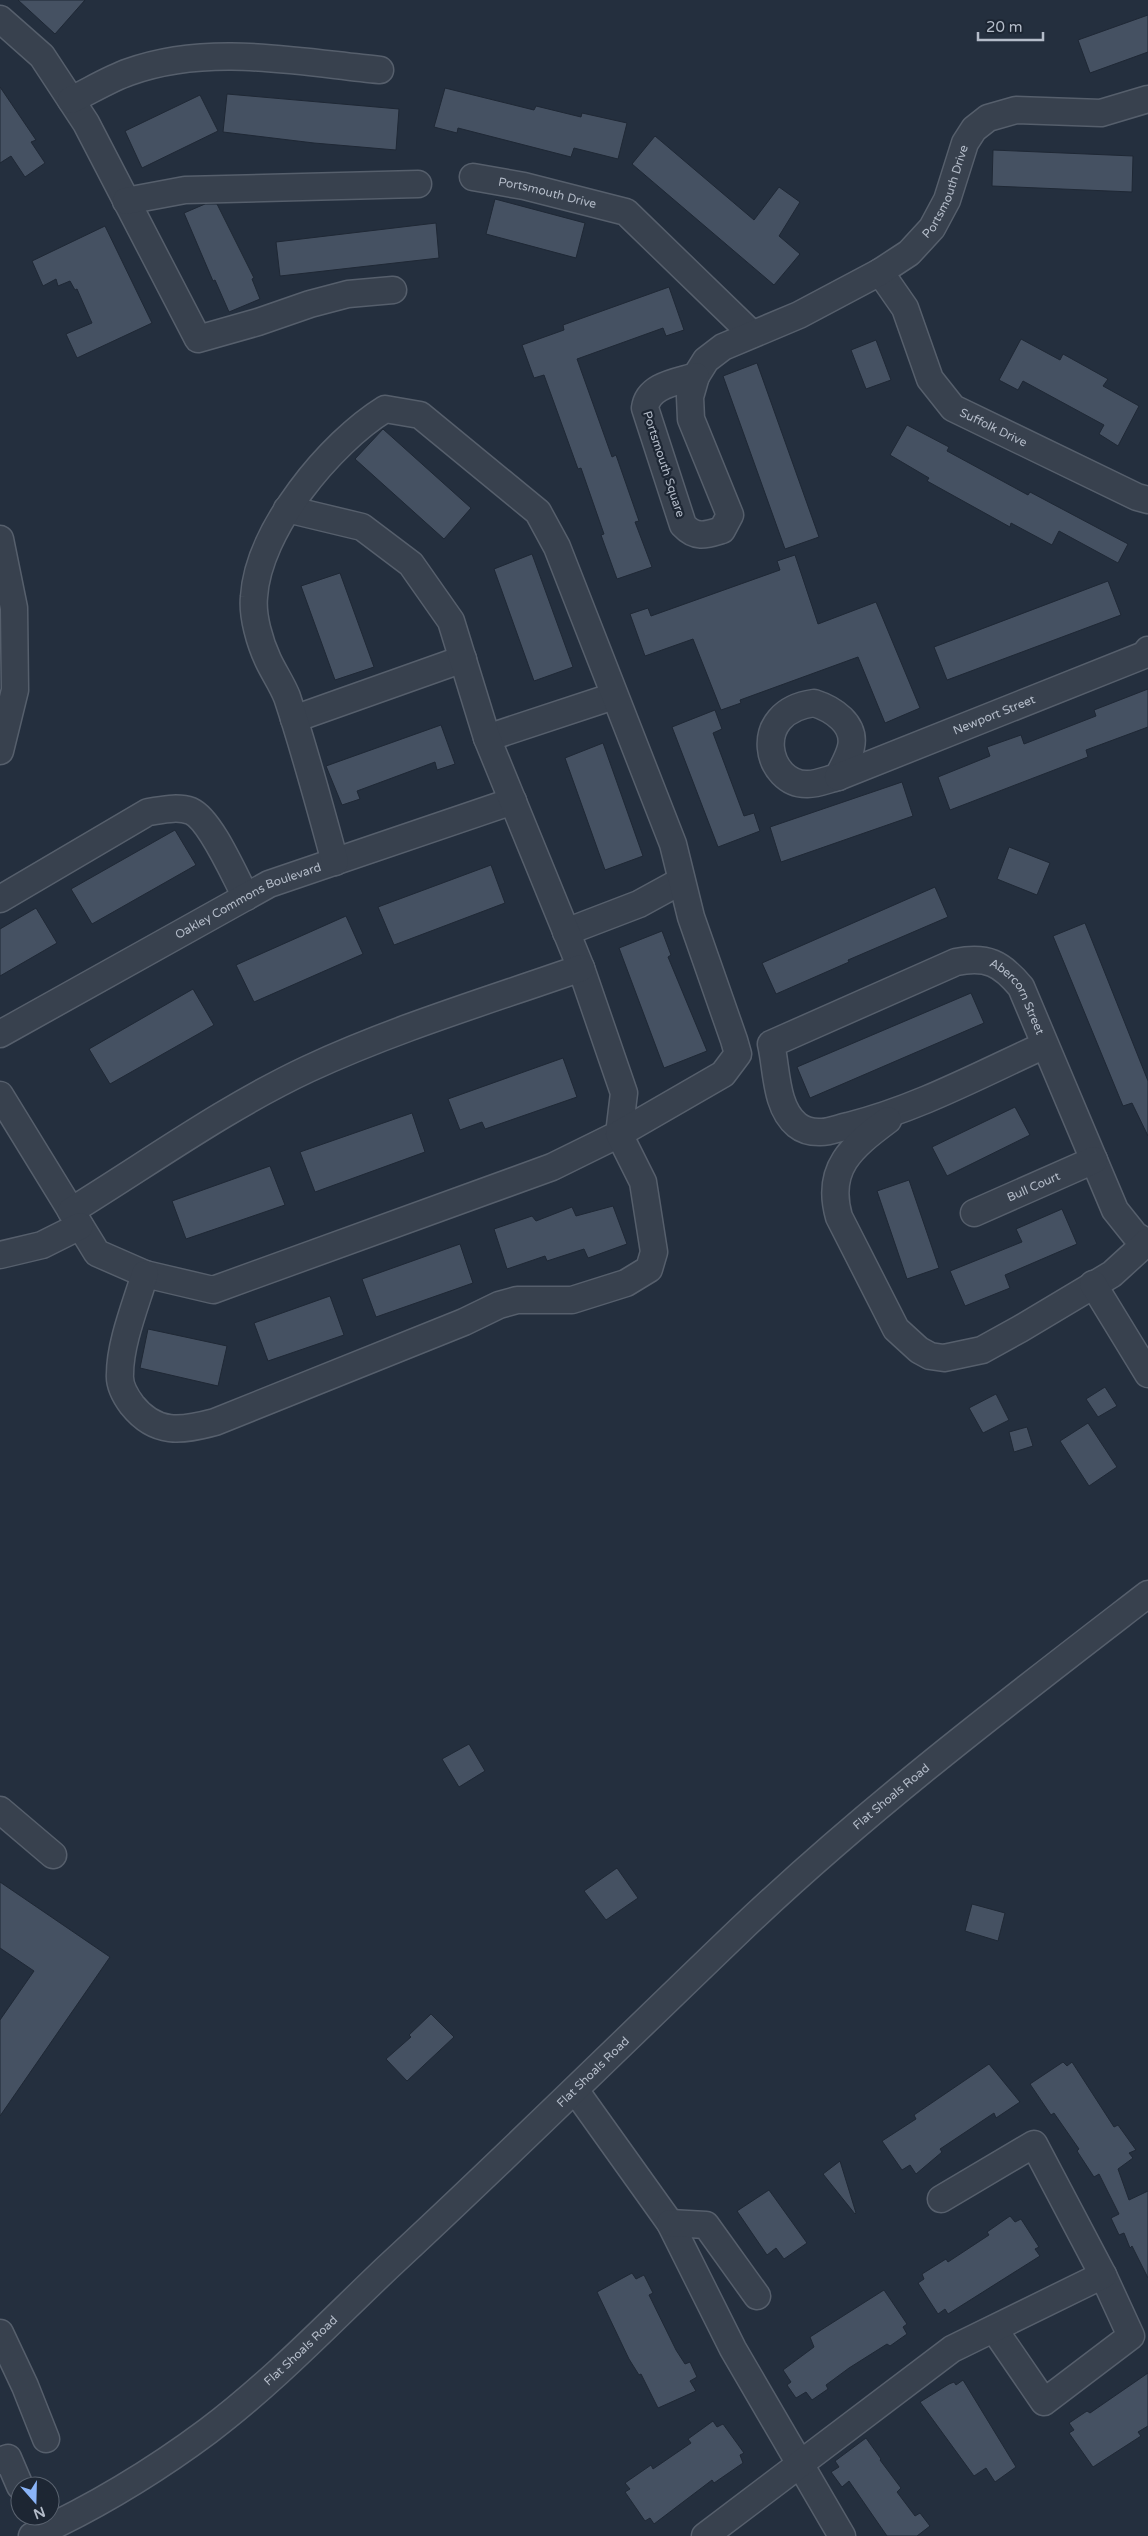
<svg xmlns="http://www.w3.org/2000/svg" width="1148" height="2536" viewBox="0 0 1148 2536" font-family="'Varela Round',sans-serif">
<rect width="100%" height="100%" fill="#242f3e"/>
<path fill="#455162" stroke="#1f2835" d="M 18,0 L 85,0 L 55,34 Z
M 1148,15 L 1148,52 L 1090,73 L 1078,40 Z
M 0,87 L 36,140 L 31,142 L 45,163 L 25,177 L 11,156 L 0,163 Z
M 445,88 L 534,110 L 536,106 L 581,117 L 582,113 L 627,123 L 618,159 L 574,148 L 571,157 L 458,128 L 457,133 L 434,127 Z
M 227,94 L 399,109 L 396,150 L 314,143 L 223,132 Z
M 200,95 L 218,131 L 142,168 L 125,131 Z
M 655,136 L 754,220 L 779,187 L 800,202 L 779,236 L 800,254 L 774,285 L 632,164 Z
M 993,150 L 1133,156 L 1132,192 L 992,186 Z
M 495,199 L 585,223 L 576,258 L 486,234 Z
M 205,204 L 217,204 L 254,278 L 252,279 L 260,299 L 229,312 L 215,280 L 213,281 L 184,213 Z
M 436,223 L 439,258 L 280,276 L 276,242 Z
M 105,226 L 152,323 L 77,358 L 66,334 L 92,323 L 77,289 L 75,290 L 70,281 L 58,286 L 56,279 L 43,286 L 32,261 Z
M 669,287 L 684,330 L 666,336 L 663,328 L 577,359 L 612,457 L 616,455 L 639,521 L 635,522 L 652,567 L 617,579 L 601,535 L 604,534 L 581,468 L 578,469 L 544,375 L 534,378 L 522,345 L 564,330 L 563,325 Z
M 1021,339 L 1060,360 L 1063,354 L 1108,379 L 1103,386 L 1139,406 L 1118,446 L 1099,434 L 1104,425 L 1023,381 L 1018,390 L 999,380 Z
M 876,340 L 891,380 L 866,389 L 851,350 Z
M 757,363 L 819,537 L 785,549 L 723,376 Z
M 907,425 L 949,447 L 947,451 L 1028,495 L 1030,492 L 1128,544 L 1118,563 L 1059,531 L 1052,545 L 1011,523 L 1010,527 L 927,481 L 929,478 L 890,455 Z
M 383,429 L 471,508 L 444,539 L 355,459 Z
M 532,554 L 573,667 L 534,681 L 494,569 Z
M 795,555 L 818,624 L 876,602 L 920,708 L 885,723 L 858,657 L 740,700 L 741,703 L 721,710 L 693,639 L 645,656 L 630,614 L 648,608 L 651,616 L 780,570 L 777,561 Z
M 340,573 L 374,667 L 335,680 L 301,586 Z
M 1108,581 L 1121,615 L 947,680 L 934,647 Z
M 1148,689 L 1148,727 L 1086,750 L 1088,757 L 950,810 L 938,777 L 990,756 L 987,747 L 1021,735 L 1024,744 L 1096,716 L 1094,710 Z
M 715,710 L 722,729 L 713,733 L 744,816 L 754,813 L 760,831 L 718,847 L 672,727 Z
M 441,725 L 455,764 L 437,770 L 435,762 L 357,791 L 360,799 L 342,805 L 326,766 Z
M 603,743 L 643,856 L 605,870 L 565,758 Z
M 902,782 L 913,816 L 781,862 L 770,827 Z
M 175,830 L 196,865 L 92,924 L 71,889 Z
M 1009,847 L 1050,863 L 1037,895 L 997,879 Z
M 491,865 L 505,903 L 394,945 L 378,907 Z
M 935,887 L 948,917 L 848,960 L 849,962 L 776,994 L 762,963 Z
M 36,908 L 57,943 L 0,976 L 0,929 Z
M 346,916 L 363,954 L 254,1002 L 236,965 Z
M 1085,923 L 1148,1081 L 1148,1136 L 1132,1103 L 1123,1106 L 1053,936 Z
M 662,931 L 671,955 L 668,957 L 707,1051 L 664,1068 L 619,948 Z
M 193,989 L 214,1025 L 110,1084 L 89,1049 Z
M 971,993 L 984,1023 L 810,1098 L 797,1067 Z
M 563,1058 L 577,1097 L 485,1129 L 482,1122 L 460,1130 L 448,1099 Z
M 1015,1107 L 1030,1135 L 947,1176 L 932,1147 Z
M 412,1113 L 425,1152 L 315,1192 L 300,1152 Z
M 270,1166 L 285,1205 L 186,1239 L 172,1201 Z
M 909,1180 L 939,1268 L 907,1279 L 877,1191 Z
M 613,1206 L 627,1244 L 588,1258 L 584,1249 L 547,1261 L 545,1256 L 507,1269 L 494,1229 L 532,1216 L 536,1221 L 572,1207 L 576,1216 Z
M 1062,1209 L 1077,1244 L 1005,1275 L 1010,1288 L 965,1306 L 950,1271 L 1022,1242 L 1016,1229 Z
M 460,1244 L 473,1283 L 376,1317 L 362,1279 Z
M 330,1296 L 344,1335 L 268,1361 L 254,1323 Z
M 148,1329 L 227,1346 L 218,1386 L 140,1368 Z
M 1105,1387 L 1117,1406 L 1098,1417 L 1086,1399 Z
M 996,1394 L 1009,1420 L 983,1433 L 969,1408 Z
M 1088,1423 L 1117,1467 L 1089,1486 L 1060,1441 Z
M 1027,1427 L 1033,1446 L 1014,1452 L 1009,1432 Z
M 469,1744 L 485,1771 L 459,1787 L 442,1759 Z
M 617,1868 L 638,1898 L 606,1920 L 584,1891 Z
M 0,1882 L 110,1957 L 0,2116 L 0,2020 L 34,1971 L 0,1948 Z
M 972,1904 L 1005,1913 L 998,1941 L 965,1931 Z
M 431,2014 L 454,2037 L 407,2081 L 386,2059 L 411,2037 L 409,2035 Z
M 1063,2062 L 1067,2066 L 1072,2062 L 1114,2127 L 1118,2125 L 1136,2150 L 1129,2153 L 1133,2158 L 1118,2169 L 1129,2200 L 1148,2191 L 1148,2278 L 1132,2246 L 1130,2248 L 1124,2233 L 1119,2235 L 1111,2218 L 1119,2214 L 1099,2174 L 1094,2177 L 1077,2151 L 1079,2149 L 1054,2113 L 1051,2115 L 1030,2084 Z
M 989,2064 L 1020,2102 L 996,2118 L 994,2113 L 940,2149 L 942,2152 L 916,2174 L 910,2165 L 902,2170 L 882,2141 L 916,2119 L 914,2115 Z
M 840,2161 L 856,2213 L 855,2214 L 823,2174 Z
M 769,2190 L 807,2243 L 784,2259 L 776,2248 L 767,2255 L 737,2211 Z
M 1010,2216 L 1015,2222 L 1021,2219 L 1039,2247 L 1035,2249 L 1040,2256 L 948,2314 L 945,2309 L 938,2314 L 918,2283 L 924,2279 L 922,2274 L 946,2259 L 948,2262 L 989,2235 L 987,2232 Z
M 632,2273 L 636,2279 L 644,2275 L 653,2293 L 649,2295 L 676,2350 L 685,2364 L 690,2362 L 697,2377 L 690,2381 L 696,2391 L 658,2408 L 641,2374 L 639,2375 L 629,2359 L 597,2292 Z
M 884,2290 L 907,2324 L 903,2327 L 907,2334 L 890,2346 L 887,2344 L 849,2368 L 826,2385 L 828,2389 L 812,2400 L 806,2392 L 796,2398 L 787,2385 L 791,2382 L 783,2370 L 814,2347 L 810,2337 Z
M 1148,2373 L 1148,2426 L 1138,2432 L 1141,2436 L 1093,2467 L 1069,2433 L 1074,2430 L 1069,2423 L 1087,2411 L 1090,2413 Z
M 963,2380 L 1016,2467 L 995,2482 L 986,2468 L 974,2476 L 920,2402 L 949,2384 L 954,2382 L 956,2385 Z
M 713,2421 L 717,2427 L 723,2424 L 744,2453 L 740,2455 L 743,2463 L 714,2483 L 712,2480 L 654,2524 L 650,2518 L 645,2521 L 625,2492 L 630,2489 L 625,2483 L 651,2465 L 653,2469 L 691,2443 L 688,2439 Z
M 866,2438 L 881,2459 L 880,2460 L 901,2488 L 897,2492 L 915,2516 L 920,2513 L 930,2526 L 917,2536 L 887,2536 L 849,2481 L 842,2487 L 831,2472 L 839,2467 L 835,2461 Z"/>
<g fill="none" stroke-linecap="round" stroke-linejoin="round">
<g stroke="#565f6c" stroke-width="29">
<g id="minor">
<path d="M 0,19 L 42,56 L 86,123 L 198,339 L 258,322 L 310,304 L 348,294 L 393,290"/>
<path d="M 71,100 C 90,91 109,79 129,72 C 209,43 298,62 380,70"/>
<path id="s1" d="M 473,177 L 524,186 L 626,212 L 752,334"/>
<path d="M 126,201 L 185,190 L 418,184"/>
<path id="s2" d="M 880,272 L 905,308 L 930,379 L 953,408 L 1137,497 L 1148,500"/>
<path id="s3" d="M 696,376 L 706,360 L 723,347 L 799,315 L 880,272 L 909,253 L 932,228 L 947,200 L 965,143 L 974,129 L 988,118 L 1016,110 L 1101,113 L 1148,99"/>
<path d="M 696,376 L 690,397 L 691,419 L 730,515 L 722,530 C 706,535 696,539 683,525 L 645,408 C 648,385 677,382 696,376 Z"/>
<path d="M 0,539 L 14,608 L 15,690 L 0,751"/>
<path d="M 814,703 C 833,709 856,724 851,747 C 849,757 842,768 838,777 C 829,779 818,784 808,784 C 767,786 748,712 814,703 Z"/>
<path d="M 294,719 L 463,659"/>
<path d="M 487,738 L 614,696"/>
<path id="s4" d="M 838,777 L 1144,655 L 1148,650"/>
<path d="M 0,899 L 148,812 C 162,810 177,806 191,811 C 211,820 235,877 246,897"/>
<path d="M 566,932 L 639,904 L 681,881"/>
<path id="s5" d="M 0,1034 L 269,884 L 513,801"/>
<path id="s6" d="M 1045,1045 C 981,1074 917,1109 848,1126 C 839,1128 828,1133 819,1132 C 811,1132 803,1130 797,1125 C 775,1107 777,1069 771,1044 L 956,962 C 987,956 1001,963 1021,987 L 1115,1210 L 1135,1235 L 1148,1243"/>
<path d="M 0,1095 L 97,1253 L 145,1274 L 213,1290 L 552,1167 L 619,1134 L 624,1093 L 581,968 L 487,738 L 451,621 L 411,564 L 362,527 L 287,509"/>
<path d="M 888,1120 C 852,1147 825,1168 839,1217 L 896,1329 L 919,1350 L 930,1356 L 944,1358 L 982,1350 L 1020,1329 L 1112,1274 L 1147,1242"/>
<path d="M 71,1211 C 149,1163 225,1108 308,1069 C 396,1028 490,1000 581,968"/>
<path id="s7" d="M 974,1213 L 1094,1160"/>
<path d="M 0,1255 L 42,1245 L 80,1226"/>
<path d="M 145,1274 C 136,1304 120,1343 120,1374 C 119,1385 126,1397 132,1405 C 156,1435 181,1431 215,1422 L 464,1322 L 499,1305 L 517,1300 L 572,1300 L 626,1283 L 649,1269 L 654,1252 L 643,1182 L 619,1134 L 723,1074 L 738,1054 L 734,1040 L 691,917 L 673,844 L 557,547 L 538,512 L 420,415 L 385,409 C 330,443 258,530 254,597 C 252,616 260,643 268,660 C 274,673 282,684 287,697 C 305,751 320,807 335,862"/>
<path d="M 1093,1284 L 1148,1374"/>
<path d="M 0,1810 L 53,1855"/>
<path d="M 575,2090 L 670,2223 L 733,2349 L 842,2536"/>
<path d="M 670,2223 L 706,2225 L 757,2296"/>
<path d="M 994,2329 L 1044,2402 L 1131,2336 L 1103,2275"/>
<path d="M 0,2333 L 25,2386 L 46,2439"/>
<path d="M 0,2461 L 8,2458 L 20,2486"/>
<path id="s8" d="M 32,2536 C 95,2507 153,2472 208,2431 C 273,2382 330,2322 388,2267 C 507,2157 622,2043 739,1931 C 867,1809 1008,1702 1148,1594"/>
<path d="M 705,2536 L 952,2349 L 1103,2275 L 1034,2144 L 941,2199"/>
</g>
</g>
<use href="#minor" stroke="#38414e" stroke-width="26"/>
</g>
<g text-anchor="middle" stroke-width="4.5" stroke-linejoin="round" paint-order="stroke">
<g font-size="12" fill="#b4bcc9" stroke="#1d2633">
<text dy="4" stroke="none"><textPath href="#s3" startOffset="322">Portsmouth Drive</textPath></text>
<text dy="4" stroke="none"><textPath href="#s1" startOffset="76">Portsmouth Drive</textPath></text>
<text dy="4" stroke="none"><textPath href="#s2" startOffset="201">Suffolk Drive</textPath></text>
<text transform="translate(664 464) rotate(72)" y="4">Portsmouth Square</text>
<text dy="4" stroke="none"><textPath href="#s4" startOffset="168">Newport Street</textPath></text>
<text dy="4" stroke="none"><textPath href="#s5" startOffset="282">Oakley Commons Boulevard</textPath></text>
<text dy="4" stroke="none"><textPath href="#s6" startOffset="636">Abercorn Street</textPath></text>
<text dy="4" stroke="none"><textPath href="#s7" startOffset="65">Bull Court</textPath></text>
<text dy="4" stroke="none"><textPath href="#s8" startOffset="1138">Flat Shoals Road</textPath></text>
<text dy="4" stroke="none"><textPath href="#s8" startOffset="732">Flat Shoals Road</textPath></text>
<text dy="4" stroke="none"><textPath href="#s8" startOffset="328">Flat Shoals Road</textPath></text>
</g>
</g>
<g transform="translate(35 2501) rotate(160)"><circle r="24" fill="#1d2633" stroke="#59626f"/>
<path d="M0-4L9 19L0 12L-9 19Z" fill="#8ab4f8"/>
<text y="-8" font-size="14" font-weight="bold" text-anchor="middle" fill="#b4bcc9">N</text>
</g>
<path d="M978 32v8h65v-8" fill="none" stroke="#b4bcc9" stroke-width="2.5"/>
<text x="986" y="32" font-size="15" fill="#b4bcc9" stroke="#1d2633" stroke-width="4" paint-order="stroke">20 m</text>
</svg>
